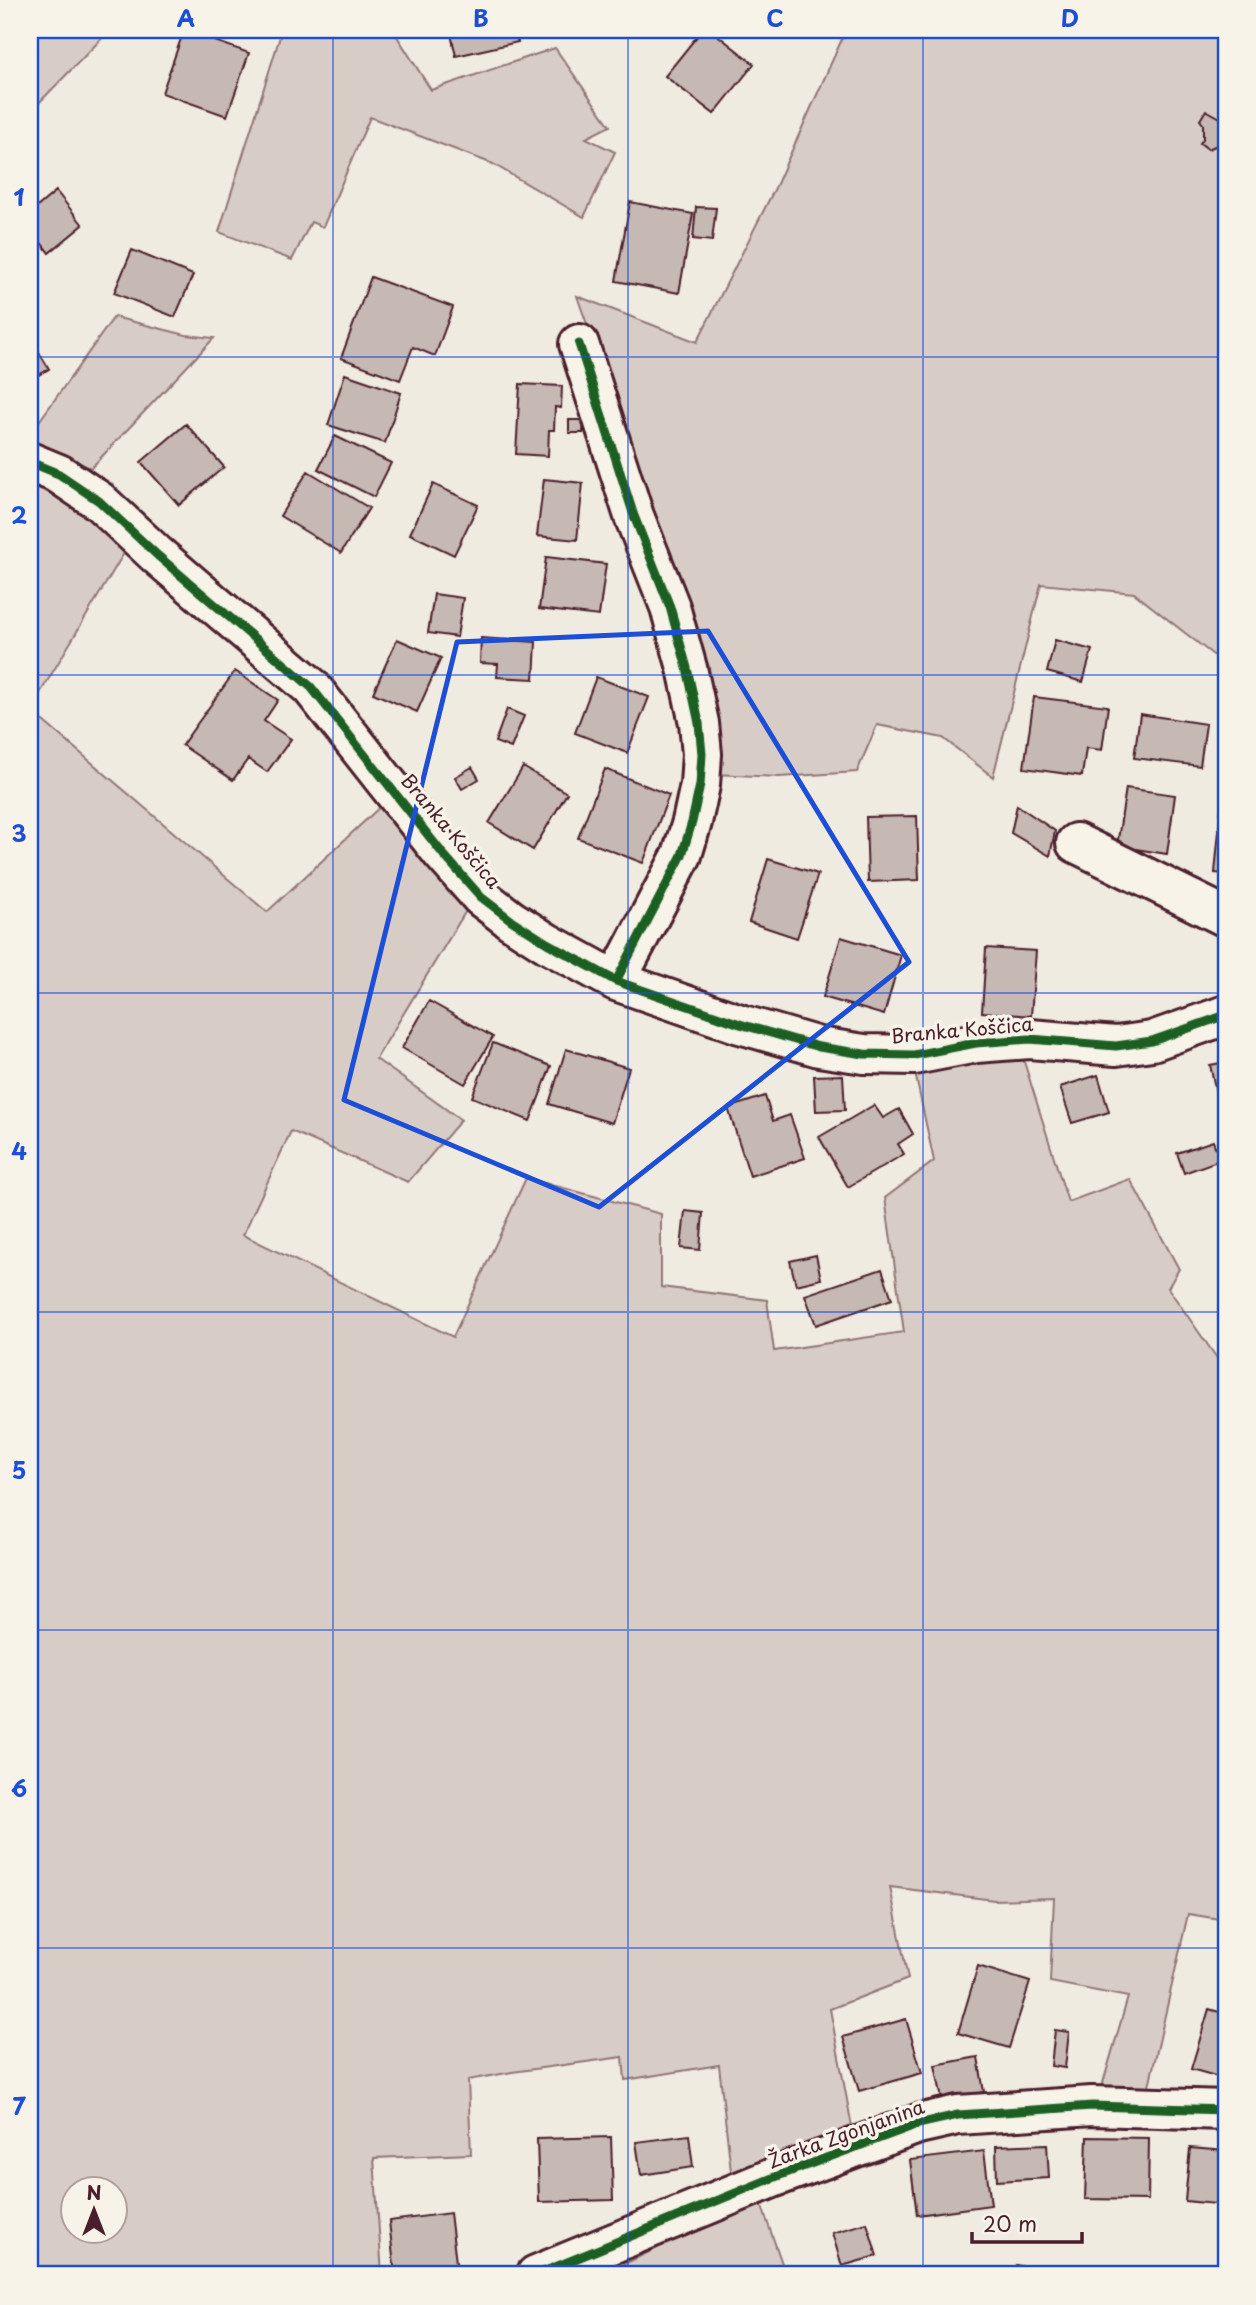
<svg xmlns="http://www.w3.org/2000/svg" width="1256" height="2305" viewBox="0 0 1256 2305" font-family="'Playpen Sans',sans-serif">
<rect width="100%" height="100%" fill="#f0ebe0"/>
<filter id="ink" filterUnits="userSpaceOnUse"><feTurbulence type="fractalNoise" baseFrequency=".0143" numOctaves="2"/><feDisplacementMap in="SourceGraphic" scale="14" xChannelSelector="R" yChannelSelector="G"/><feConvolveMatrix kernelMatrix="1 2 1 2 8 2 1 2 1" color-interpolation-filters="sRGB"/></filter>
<g filter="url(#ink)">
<path fill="#d8cdc6" stroke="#917678" stroke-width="2" fill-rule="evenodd" d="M 30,30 L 110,30 L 30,112 Z
M 282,30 L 393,30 L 431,90 L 555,48 L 610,126 L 586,138 L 615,152 L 584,217 L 493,164 L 370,117 L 323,227 L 311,222 L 292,260 L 219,232 Z
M 846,30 L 1226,30 L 1226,665 L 1134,593 L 1041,584 L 993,777 L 943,738 L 877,725 L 857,772 L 779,777 L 715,774 L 715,724 L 709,667 L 577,296 L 697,342 L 776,186 Z
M 114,317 L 186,335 L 214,338 L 91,468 L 30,443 L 30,434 Z
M 30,476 L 86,515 L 124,553 L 30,710 Z
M 30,710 L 267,912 L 382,805 L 467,909 L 376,1059 L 461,1120 L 408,1182 L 291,1131 L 243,1235 L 453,1337 L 526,1178 L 661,1214 L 661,1287 L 767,1300 L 774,1351 L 904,1332 L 885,1198 L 934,1161 L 914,1068 L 1021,1052 L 1068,1202 L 1130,1179 L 1179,1269 L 1168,1288 L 1226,1371 L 1226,1920 L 1188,1914 L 1147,2095 L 1101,2090 L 1128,1997 L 1050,1982 L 1054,1898 L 994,1900 L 890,1887 L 908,1979 L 830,2009 L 853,2132 L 732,2180 L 719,2065 L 625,2080 L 623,2057 L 512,2072 L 468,2080 L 471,2154 L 374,2158 L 382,2275 L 30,2275 ZM 74,2190 L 116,2190 L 116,2232 L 74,2232 Z
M 759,2198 L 786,2275 L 602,2275 Z"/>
<path fill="#c6b8b3" stroke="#4a1f2b" stroke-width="2" d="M 184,30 L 249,53 L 227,116 L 162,93 Z
M 450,30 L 515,30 L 518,42 L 456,56 Z
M 702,30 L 711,30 L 754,64 L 714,114 L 665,76 Z
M 1206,110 L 1224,120 L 1222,143 L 1208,149 L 1200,143 L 1203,139 L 1203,124 L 1200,120 Z
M 56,191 L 83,225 L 49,253 L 30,228 L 30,213 Z
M 630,202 L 693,214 L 679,293 L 616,281 Z
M 696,207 L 716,208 L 712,241 L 693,239 Z
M 132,250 L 193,275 L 175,317 L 114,293 Z
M 371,277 L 453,307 L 435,356 L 413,347 L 400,380 L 341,358 Z
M 30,337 L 49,369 L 30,380 Z
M 345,374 L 401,393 L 385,443 L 328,425 Z
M 520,384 L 562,386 L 561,408 L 555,407 L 554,430 L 549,430 L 548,456 L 516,454 Z
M 569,420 L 584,420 L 583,433 L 569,433 Z
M 186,424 L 224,467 L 179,505 L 141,462 Z
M 335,436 L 391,463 L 374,497 L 318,469 Z
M 308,471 L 369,508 L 341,553 L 280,516 Z
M 544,479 L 583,483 L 577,540 L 537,536 Z
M 433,484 L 478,505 L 454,555 L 410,534 Z
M 546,557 L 606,564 L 599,616 L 539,609 Z
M 434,594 L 463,598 L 457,637 L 428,633 Z
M 481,638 L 536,642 L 534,679 L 497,677 L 498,664 L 480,663 Z
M 397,639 L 441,658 L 417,712 L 373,693 Z
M 1055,640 L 1092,650 L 1083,682 L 1047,672 Z
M 235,671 L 278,700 L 264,721 L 291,739 L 267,772 L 248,759 L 233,780 L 182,745 Z
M 596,677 L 649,697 L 627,753 L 575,733 Z
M 1034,697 L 1108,706 L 1102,750 L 1086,748 L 1082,776 L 1024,768 Z
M 507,709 L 524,716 L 511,748 L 495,742 Z
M 1140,714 L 1206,724 L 1200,766 L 1134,758 Z
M 472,767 L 479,779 L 462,789 L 455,777 Z
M 523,767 L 567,793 L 533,850 L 489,823 Z
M 605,769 L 669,795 L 643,863 L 578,838 Z
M 1126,788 L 1175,795 L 1167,854 L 1117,846 Z
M 1017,805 L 1055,831 L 1050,856 L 1011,833 Z
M 1221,809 L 1226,809 L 1226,874 L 1215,873 Z
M 917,816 L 919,880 L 868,882 L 866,817 Z
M 768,859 L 818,874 L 797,938 L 749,922 Z
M 841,937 L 901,955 L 884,1015 L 823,997 Z
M 986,948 L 1036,951 L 1031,1016 L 982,1012 Z
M 429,1001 L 493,1037 L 465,1084 L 402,1048 Z
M 493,1043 L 551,1066 L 530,1121 L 472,1097 Z
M 566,1049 L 629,1068 L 612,1123 L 549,1104 Z
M 1226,1062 L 1226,1137 L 1210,1065 Z
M 843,1075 L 845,1110 L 816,1111 L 814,1076 Z
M 1098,1075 L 1109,1112 L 1072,1123 L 1060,1087 Z
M 765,1096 L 773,1121 L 790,1115 L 805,1158 L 750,1176 L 728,1108 Z
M 874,1105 L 883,1118 L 899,1109 L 913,1134 L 898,1144 L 904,1154 L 848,1187 L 819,1137 Z
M 1213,1141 L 1220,1160 L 1184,1173 L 1177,1153 Z
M 685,1211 L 703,1213 L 700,1250 L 681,1248 Z
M 816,1255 L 821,1279 L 796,1285 L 790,1261 Z
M 882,1269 L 892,1299 L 816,1325 L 805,1295 Z
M 978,1966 L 1030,1982 L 1009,2048 L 958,2033 Z
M 1209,2009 L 1226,2014 L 1226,2079 L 1191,2069 Z
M 906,2019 L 922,2073 L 859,2091 L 843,2037 Z
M 1055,2030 L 1069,2032 L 1065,2068 L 1051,2066 Z
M 978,2057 L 984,2092 L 942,2099 L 935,2065 Z
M 689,2135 L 693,2167 L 641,2175 L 636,2142 Z
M 611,2137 L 613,2200 L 539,2202 L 537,2139 Z
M 1087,2137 L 1149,2138 L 1148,2200 L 1085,2199 Z
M 1047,2144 L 1049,2178 L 997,2181 L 996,2146 Z
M 1190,2148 L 1226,2151 L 1226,2205 L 1185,2201 Z
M 984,2151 L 991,2205 L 917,2215 L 910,2160 Z
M 450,2213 L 457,2271 L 425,2275 L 395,2275 L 389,2221 Z
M 867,2223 L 877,2256 L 842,2266 L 832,2233 Z
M 1016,2265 L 1047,2273 L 1046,2275 L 1013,2275 Z"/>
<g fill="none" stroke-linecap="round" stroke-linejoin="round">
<g stroke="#4a1f2b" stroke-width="44">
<path id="minor" d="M 579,344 L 634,516 L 670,607 L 687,668 L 699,723 L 702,754 L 700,785 L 692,822 L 682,855 L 616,981
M 30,462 L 59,474 L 99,501 L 157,555 L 311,687 L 443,854 L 481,897 L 511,920 L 547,943 L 616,981 L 740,1024 L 819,1047 L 864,1054 L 914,1055 L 976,1043 L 1030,1039 L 1116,1046 L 1152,1041 L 1226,1015
M 1076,843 L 1226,917
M 536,2275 L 775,2177 L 918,2124 L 958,2115 L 1092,2106 L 1226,2110"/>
</g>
<use href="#minor" stroke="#f7f3e8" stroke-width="38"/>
<g stroke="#f7f3e8" stroke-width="13">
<path id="cycleway" d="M 579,344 L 634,516 L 670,607 L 687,668 L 699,723 L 702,754 L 700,785 L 692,822 L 682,855 L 616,981
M 30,462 L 59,474 L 99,501 L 157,555 L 311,687 L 443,854 L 481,897 L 511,920 L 547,943 L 616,981 L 740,1024 L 819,1047 L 864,1054 L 914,1055 L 976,1043 L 1030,1039 L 1116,1046 L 1152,1041 L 1226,1015
M 536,2275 L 775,2177 L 918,2124 L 958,2115 L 1092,2106 L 1226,2110"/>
</g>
<use href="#cycleway" stroke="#1b5e20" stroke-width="9"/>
</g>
</g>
<path fill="none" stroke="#1d4ed8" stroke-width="5" stroke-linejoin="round" d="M 708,631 L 909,962 L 599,1207 L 344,1100 L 457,642 Z"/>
<path fill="none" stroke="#1d4ed8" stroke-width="2" stroke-opacity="0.55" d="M 333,30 L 333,2275M 628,30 L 628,2275M 923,30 L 923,2275M 30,357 L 1226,357M 30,675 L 1226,675M 30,993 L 1226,993M 30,1312 L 1226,1312M 30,1630 L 1226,1630M 30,1948 L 1226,1948"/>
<g text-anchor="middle" stroke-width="7" stroke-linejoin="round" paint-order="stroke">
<g font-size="19" fill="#4a1f2b" stroke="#f7f3e8">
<text transform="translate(451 831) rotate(50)" y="7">Branka Koščica</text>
<text transform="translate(962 1030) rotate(-5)" y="7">Branka Koščica</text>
<text transform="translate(846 2134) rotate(-20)" y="7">Žarka Zgonjanina</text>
</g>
</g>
<rect width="1256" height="2305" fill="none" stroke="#f7f3e8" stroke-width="77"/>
<g transform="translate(94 2210)"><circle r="33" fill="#f7f3e8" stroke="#b29e9c" stroke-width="2"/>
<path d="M0-5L12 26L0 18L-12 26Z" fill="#4a1f2b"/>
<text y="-10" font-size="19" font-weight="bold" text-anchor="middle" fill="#4a1f2b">N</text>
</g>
<path d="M972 2232v10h110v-10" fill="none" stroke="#4a1f2b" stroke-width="3.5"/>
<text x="983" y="2232" font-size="21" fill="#4a1f2b" stroke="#f7f3e8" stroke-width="5" paint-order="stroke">20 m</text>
<rect x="38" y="38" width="1180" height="2228" fill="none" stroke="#1d4ed8" stroke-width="2.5"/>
<g font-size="23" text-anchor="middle" font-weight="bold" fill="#1d4ed8">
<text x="186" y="27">A</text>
<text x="481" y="27">B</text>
<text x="775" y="27">C</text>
<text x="1070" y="27">D</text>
<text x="19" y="206">1</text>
<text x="19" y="524">2</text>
<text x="19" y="842">3</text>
<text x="19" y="1160">4</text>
<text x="19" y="1479">5</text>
<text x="19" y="1797">6</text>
<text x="19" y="2115">7</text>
</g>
</svg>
